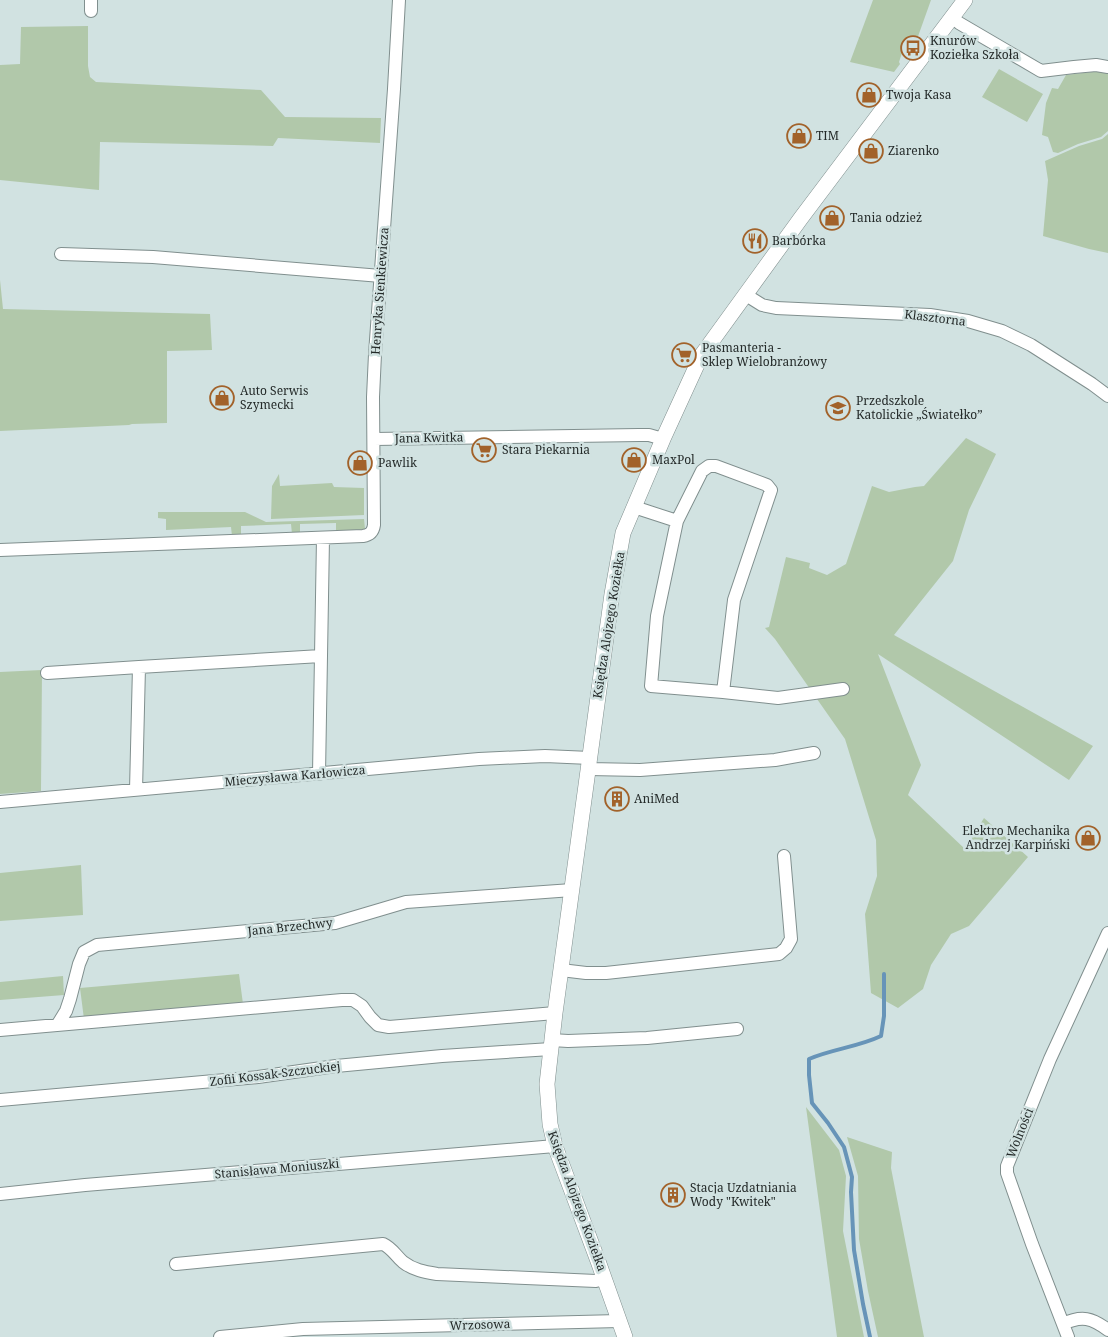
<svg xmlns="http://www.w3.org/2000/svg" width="1108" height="1337" viewBox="0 0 1108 1337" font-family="'Noto Serif',serif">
<rect width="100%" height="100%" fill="#d1e2e1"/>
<path fill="#b1c8aa" d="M 873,0 L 931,0 L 916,42 L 911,50 L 904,47 L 899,62 L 900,64 L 894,72 L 850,62 Z
M 88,26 L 88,66 L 90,77 L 96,82 L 261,90 L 285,117 L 381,118 L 380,143 L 278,138 L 273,146 L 100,142 L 99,190 L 0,180 L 0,65 L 20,64 L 21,27 Z
M 999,69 L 1043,94 L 1027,122 L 982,97 Z
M 1100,71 L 1108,73 L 1108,131 L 1101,137 L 1078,144 L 1058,153 L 1053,152 L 1048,137 L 1042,135 L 1046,103 L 1052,88 L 1058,89 L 1066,75 Z
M 1108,134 L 1108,253 L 1089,249 L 1043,236 L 1048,180 L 1045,161 L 1079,146 L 1102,139 Z
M 0,280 L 3,309 L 210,314 L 212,350 L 167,351 L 167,423 L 132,424 L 129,425 L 0,431 Z
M 966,438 L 996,454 L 969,510 L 953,561 L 894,635 L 1093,746 L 1069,780 L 878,654 L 921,765 L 908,795 L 965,849 L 984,818 L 1028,857 L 969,926 L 951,934 L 931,965 L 923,989 L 898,1008 L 871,993 L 865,914 L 877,876 L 876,840 L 845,739 L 775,639 L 765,628 L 769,627 L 786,557 L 810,563 L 809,568 L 827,575 L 846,564 L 872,486 L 889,492 L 915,487 L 924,486 Z
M 279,474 L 280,486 L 332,483 L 334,487 L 364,488 L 364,515 L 271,519 L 272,486 Z
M 158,512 L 245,512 L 266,522 L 364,519 L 365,529 L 363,531 L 336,532 L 336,523 L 300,524 L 300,533 L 292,534 L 291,524 L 241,526 L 241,535 L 232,536 L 231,527 L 166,530 L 166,519 L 158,518 Z
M 42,670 L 41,791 L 0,794 L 0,672 Z
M 81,865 L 83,915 L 0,921 L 0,873 Z
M 239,974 L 243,1004 L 84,1019 L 80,988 Z
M 63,976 L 64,995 L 0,1000 L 0,982 Z
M 806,1107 L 839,1150 L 846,1176 L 843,1231 L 864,1337 L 837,1337 Z
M 847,1137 L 892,1152 L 891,1168 L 924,1337 L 878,1337 L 868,1291 L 859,1239 L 858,1176 Z"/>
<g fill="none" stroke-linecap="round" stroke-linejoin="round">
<path stroke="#6794b8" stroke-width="4" d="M 870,1337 L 863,1304 L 854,1250 L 851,1192 L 852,1177 L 844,1147 L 828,1123 L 812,1103 L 809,1075 L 809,1059 C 832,1049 858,1047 881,1036 L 884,1016 L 884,974"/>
<g stroke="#808f8e" stroke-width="14">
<path id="minor" d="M 91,11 L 91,0
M 952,17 L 959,23 L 1041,71 L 1074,67 L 1096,65 L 1108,67
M 61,254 L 153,257 L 381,276
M 746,295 L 762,305 L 776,308 L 930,315 L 968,321 L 1002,331 L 1031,345 L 1092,384 L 1108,396
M 374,439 L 639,435 L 649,435 L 663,439
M 634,507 L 677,521 L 657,616 L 651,686 L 723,692 L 734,600 L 771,490 L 767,485 L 716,466 L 709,466 L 702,471 L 677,521
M 0,550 L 363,536 C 370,535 373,532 374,525 L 373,397 L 375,354 L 394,89 L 399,0
M 47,673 L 139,667
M 723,692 L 778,698 L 843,689
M 589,769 L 640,770 L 775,760 L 814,753
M 319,774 L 323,538
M 136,790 L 139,667 L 321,656
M 0,802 L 479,759 L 545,756 L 590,758
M 561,970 L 586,973 L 606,973 L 779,954 L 786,948 L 791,939 L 784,856
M 58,1024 L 66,1011 L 70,999 L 79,964 L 84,952 L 97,945 L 335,923 L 406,902 L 572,890
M 0,1030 L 342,1000 L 353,1000 L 362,1006 L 370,1017 L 378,1025 L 389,1027 L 555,1013
M 552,1040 L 568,1041 L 647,1038 L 737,1029
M 0,1100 L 258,1077 L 336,1066 L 442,1056 L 551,1049
M 0,1194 L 85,1185 L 555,1146
M 176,1264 L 383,1244 C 392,1248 396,1256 403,1262 C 413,1270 425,1272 437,1274 L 596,1281 L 605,1279
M 1063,1324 C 1082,1315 1092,1318 1108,1330
M 220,1337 L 303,1329 L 619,1321
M 1068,1337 L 1032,1244 L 1007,1173 L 1007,1166 L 1050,1059 L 1108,933"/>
</g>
<g stroke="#808f8e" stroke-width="16">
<path id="tertiary" d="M 625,1337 L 598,1261 L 555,1146 L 550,1124 L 547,1084 L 555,1013 L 612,594 L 623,533 L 663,439 L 701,356 L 801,218 L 965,0"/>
</g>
<use href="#minor" stroke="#fff" stroke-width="12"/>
<use href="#tertiary" stroke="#fff" stroke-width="15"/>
</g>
<defs>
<g id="bus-ring" transform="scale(1.25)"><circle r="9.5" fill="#d1e2e1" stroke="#a2622a" stroke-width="1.5"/><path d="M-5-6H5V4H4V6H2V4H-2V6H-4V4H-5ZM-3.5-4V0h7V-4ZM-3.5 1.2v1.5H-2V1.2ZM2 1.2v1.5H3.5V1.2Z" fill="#a2622a"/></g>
<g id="shop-ring" transform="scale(1.25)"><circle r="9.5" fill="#d1e2e1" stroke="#a2622a" stroke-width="1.5"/><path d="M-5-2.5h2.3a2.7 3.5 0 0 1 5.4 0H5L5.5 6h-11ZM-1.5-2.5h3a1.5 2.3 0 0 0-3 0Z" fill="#a2622a"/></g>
<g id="restaurant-ring" transform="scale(1.25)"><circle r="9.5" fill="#d1e2e1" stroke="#a2622a" stroke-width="1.5"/><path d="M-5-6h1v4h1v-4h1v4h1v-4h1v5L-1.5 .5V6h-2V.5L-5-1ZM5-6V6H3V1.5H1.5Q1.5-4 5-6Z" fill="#a2622a"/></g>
<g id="supermarket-ring" transform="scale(1.25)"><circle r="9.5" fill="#d1e2e1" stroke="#a2622a" stroke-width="1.5"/><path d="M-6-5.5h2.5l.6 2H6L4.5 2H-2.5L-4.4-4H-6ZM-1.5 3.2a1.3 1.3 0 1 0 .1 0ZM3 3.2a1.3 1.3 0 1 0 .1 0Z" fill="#a2622a"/></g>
<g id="school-ring" transform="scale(1.25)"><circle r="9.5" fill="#d1e2e1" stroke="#a2622a" stroke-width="1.5"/><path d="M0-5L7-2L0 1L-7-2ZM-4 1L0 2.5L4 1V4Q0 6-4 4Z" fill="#a2622a"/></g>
<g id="building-ring" transform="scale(1.25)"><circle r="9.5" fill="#d1e2e1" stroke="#a2622a" stroke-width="1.5"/><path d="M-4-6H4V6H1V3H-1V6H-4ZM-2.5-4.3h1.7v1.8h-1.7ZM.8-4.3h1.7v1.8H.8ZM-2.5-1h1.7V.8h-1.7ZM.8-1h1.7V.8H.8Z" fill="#a2622a"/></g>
</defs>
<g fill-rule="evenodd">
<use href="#bus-ring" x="913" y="48"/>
<use href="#shop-ring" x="869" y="95"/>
<use href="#shop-ring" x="799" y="136"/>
<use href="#shop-ring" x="871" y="151"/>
<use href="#shop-ring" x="832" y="218"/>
<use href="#restaurant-ring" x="755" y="241"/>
<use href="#supermarket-ring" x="684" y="355"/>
<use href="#shop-ring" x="222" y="398"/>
<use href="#school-ring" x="838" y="408"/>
<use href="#supermarket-ring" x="484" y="450"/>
<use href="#shop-ring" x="634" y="460"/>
<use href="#shop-ring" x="360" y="463"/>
<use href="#building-ring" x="617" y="799"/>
<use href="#shop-ring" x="1088" y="838"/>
<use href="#building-ring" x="673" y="1195"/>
</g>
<g text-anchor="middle" stroke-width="5" stroke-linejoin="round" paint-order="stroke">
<g font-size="12" fill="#242a29" stroke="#d1e2e1" text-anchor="start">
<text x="930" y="45">Knurów<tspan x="930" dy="14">Koziełka Szkoła</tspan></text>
<text x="886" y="99">Twoja Kasa</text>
<text x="816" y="140">TIM</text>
<text x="888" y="155">Ziarenko</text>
<text x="850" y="222">Tania odzież</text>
<text x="772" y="245">Barbórka</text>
<text x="702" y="352">Pasmanteria -<tspan x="702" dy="14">Sklep Wielobranżowy</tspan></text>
<text x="240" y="395">Auto Serwis<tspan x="240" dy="14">Szymecki</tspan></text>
<text x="856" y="405">Przedszkole<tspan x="856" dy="14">Katolickie „Światełko”</tspan></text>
<text x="502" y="454">Stara Piekarnia</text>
<text x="652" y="464">MaxPol</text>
<text x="378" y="467">Pawlik</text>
<text x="634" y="803">AniMed</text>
<text x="1070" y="835" text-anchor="end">Elektro Mechanika<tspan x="1070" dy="14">Andrzej Karpiński</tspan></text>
<text x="690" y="1192">Stacja Uzdatniania<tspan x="690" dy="14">Wody "Kwitek"</tspan></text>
</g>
<g font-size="12" fill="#242a29" stroke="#d1e2e1">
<text transform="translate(380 291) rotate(-86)" y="4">Henryka Sienkiewicza</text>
<text transform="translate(935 318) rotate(7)" y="4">Klasztorna</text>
<text transform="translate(429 438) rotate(-1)" y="4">Jana Kwitka</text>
<text transform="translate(609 625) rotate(-81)" y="4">Księdza Alojzego Koziełka</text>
<text transform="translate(295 776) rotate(-5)" y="4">Mieczysława Karłowicza</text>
<text transform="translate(290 927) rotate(-6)" y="4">Jana Brzechwy</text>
<text transform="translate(275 1074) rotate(-7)" y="4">Zofii Kossak-Szczuckiej</text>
<text transform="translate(1020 1133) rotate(-68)" y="4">Wolności</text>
<text transform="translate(277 1169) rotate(-5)" y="4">Stanisława Moniuszki</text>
<text transform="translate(577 1201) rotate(70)" y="4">Księdza Alojzego Koziełka</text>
<text transform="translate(480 1325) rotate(-2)" y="4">Wrzosowa</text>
</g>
</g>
</svg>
